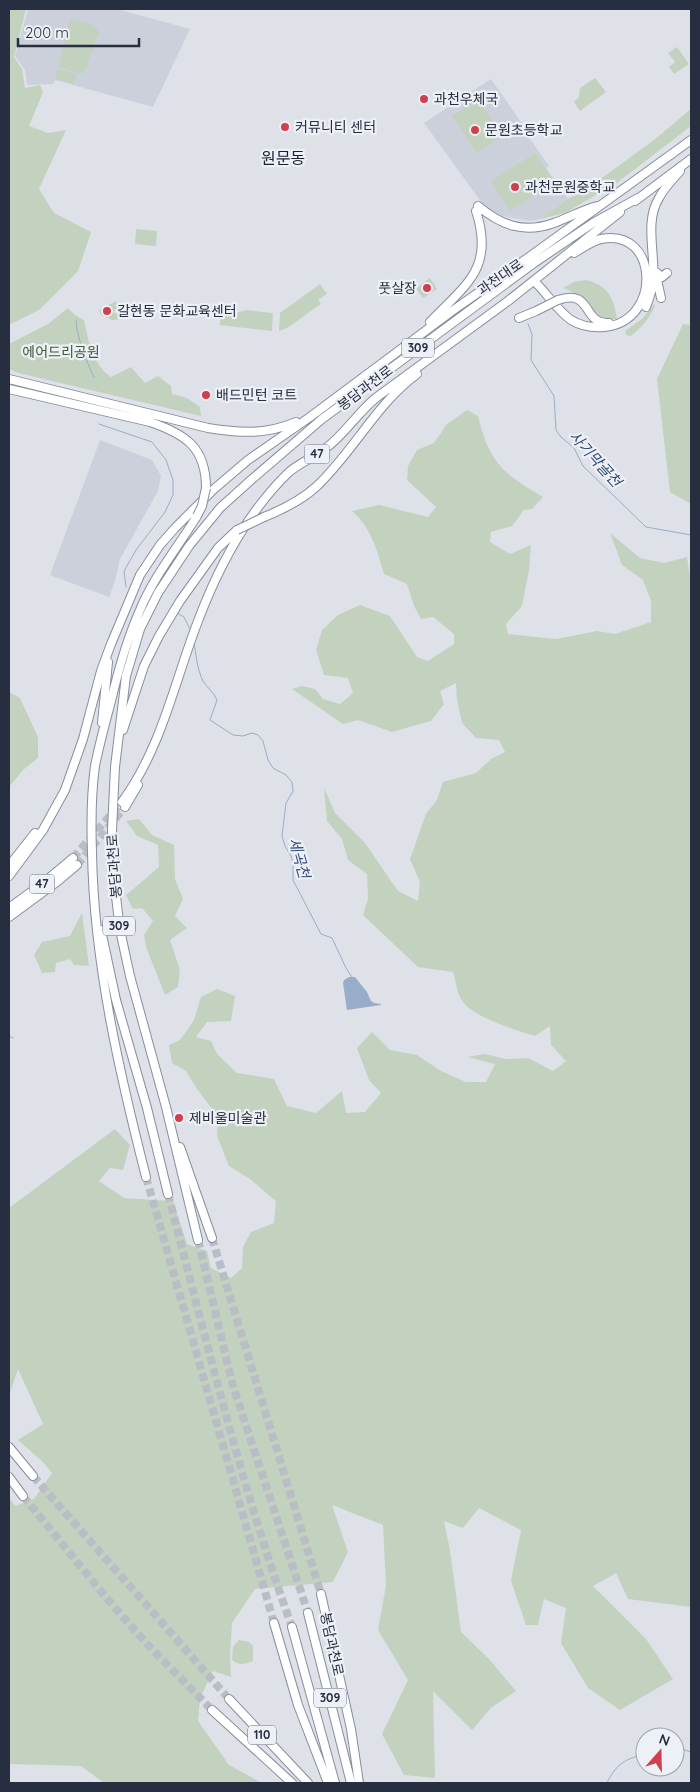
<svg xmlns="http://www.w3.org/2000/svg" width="700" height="1792" viewBox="0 0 700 1792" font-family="Quicksand,'Noto Sans KR',sans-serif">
<rect width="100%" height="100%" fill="#dee1e8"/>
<path fill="#ccd0da" d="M 28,9 L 117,9 L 190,29 L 153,107 L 55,80 L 53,84 L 27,85 L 25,70 L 15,56 Z
M 491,79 L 523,125 L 521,134 L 528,136 L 549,166 L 546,168 L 568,199 L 540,219 L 530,221 L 503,216 L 491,210 L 482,203 L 424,123 Z
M 100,440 L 152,460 L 161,476 L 158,491 L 120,559 L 115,581 L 109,597 L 50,575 Z"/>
<path fill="#c3d2bf" d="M 9,9 L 26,9 L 14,57 L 22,69 L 25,88 L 40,85 L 43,92 L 29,126 L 48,133 L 66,130 L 39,189 L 54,213 L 91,232 L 78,271 L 39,310 L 9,325 Z
M 70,19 L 94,25 L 99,32 L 84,74 L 58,67 Z
M 677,47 L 689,64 L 674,74 L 669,67 L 675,62 L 668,53 Z
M 58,69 L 77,74 L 74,84 L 55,79 Z
M 595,78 L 606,92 L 580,111 L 574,102 L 579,97 L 580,88 Z
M 478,99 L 502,136 L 477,153 L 452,116 Z
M 691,109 L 691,126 L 618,182 L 565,213 L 540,219 L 568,199 L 583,191 L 613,170 L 654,140 Z
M 535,153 L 554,182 L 510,211 L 491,181 Z
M 136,229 L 157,231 L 156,246 L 135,244 Z
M 430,278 L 437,289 L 423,298 L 416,288 Z
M 586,280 C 608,285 614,298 617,319 L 602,320 C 585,306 588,297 563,288 L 574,282 Z
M 320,284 L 327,294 L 318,300 L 321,304 L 287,328 L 279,331 L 280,313 Z
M 116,301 L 120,307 L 113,312 L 121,315 L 122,319 L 112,320 L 101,315 L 99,310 Z
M 654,304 L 655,305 C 650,318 642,327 631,336 L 626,335 L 625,331 L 642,319 Z
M 68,308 L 75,315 L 84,320 C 88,340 93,365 111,377 L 131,367 L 145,383 L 158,376 L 171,386 L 172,394 L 187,398 L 200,407 L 201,416 L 18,373 L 9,369 L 9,344 L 48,324 Z
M 246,310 L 273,313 L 272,331 L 220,325 L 220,318 Z
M 683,324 L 691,325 L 691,504 L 670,492 L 657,379 Z
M 467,410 L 478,416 C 489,462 503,474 543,497 L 532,509 L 524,510 L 512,526 L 491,532 L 490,542 L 510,554 L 531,545 L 529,570 L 522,606 L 506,624 L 508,634 L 556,639 L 597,631 L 615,634 L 651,622 L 651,601 L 643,580 L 622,565 L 610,533 L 640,558 L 664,563 L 687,557 L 691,584 L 691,1607 L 628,1599 L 616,1573 L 593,1586 L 646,1639 L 673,1679 L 620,1710 L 588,1688 L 561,1643 L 566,1608 L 544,1599 L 538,1625 L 526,1625 L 511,1581 L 521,1530 L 479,1508 L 463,1528 L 444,1521 L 450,1550 L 461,1632 L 489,1659 L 516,1691 L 491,1708 L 472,1730 L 433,1691 L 435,1778 L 404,1775 L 382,1734 L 408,1680 L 378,1630 L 386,1585 L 383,1525 L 332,1505 L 348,1552 L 333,1582 L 255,1589 L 232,1623 L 230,1656 L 231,1677 L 213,1671 L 200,1698 L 198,1721 L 229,1765 L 262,1783 L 104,1783 L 81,1766 L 9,1764 L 9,1497 L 15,1506 L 34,1499 L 52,1473 L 42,1461 L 18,1440 L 43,1424 L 18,1369 L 9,1396 L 9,1208 L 115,1129 L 130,1145 L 123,1170 L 110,1168 L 99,1181 L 124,1198 L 173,1201 L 187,1244 L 207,1251 L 211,1268 L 231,1278 L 242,1268 L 243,1247 L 251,1232 L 274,1223 L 276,1201 L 250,1179 L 229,1166 L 217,1136 L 218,1117 L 197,1089 L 186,1071 L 172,1063 L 169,1045 L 180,1040 L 194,1020 L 201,997 L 217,989 L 235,996 L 231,1021 L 207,1022 L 196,1037 L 211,1041 L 217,1054 L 237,1073 L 274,1079 L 287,1106 L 316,1113 L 342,1091 L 346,1113 L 365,1112 L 381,1093 L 369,1080 L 357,1048 L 372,1032 L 390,1050 L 417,1055 L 441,1071 L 466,1082 L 486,1082 L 495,1064 L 467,1057 L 485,1054 L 506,1059 L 528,1058 L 553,1071 L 566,1061 L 551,1045 L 550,1026 L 535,1036 C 517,1031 474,1017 463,1002 C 457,995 456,981 453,972 L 418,967 L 363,915 L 368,899 L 367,874 L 348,860 L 342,839 L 327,821 L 324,788 L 335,813 L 365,843 L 398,891 L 418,901 L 420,882 L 410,859 L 426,814 L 437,800 L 443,782 L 476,773 L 491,759 L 505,752 L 499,740 L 476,738 L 462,723 L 457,700 L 456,683 L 440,691 L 444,704 L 431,721 L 392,732 L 358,720 L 343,724 L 292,689 L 302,686 L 315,689 L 323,699 L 340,704 L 353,693 L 348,678 L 324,675 L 316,650 L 322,630 L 338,615 L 360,605 L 390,616 L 417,657 L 428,661 L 454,644 L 454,634 L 433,617 L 421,619 L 414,606 L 407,584 L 384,574 C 377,550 371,527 352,511 L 379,505 L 428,517 L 436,507 L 407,480 L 408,466 L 417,450 L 434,443 L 447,424 Z
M 9,692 L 20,698 L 38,737 L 38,758 L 23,770 L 9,787 Z
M 139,819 L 152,835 L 174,845 L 175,879 L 183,899 L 175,916 L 187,928 L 170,940 L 180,970 L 178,987 L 165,995 L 146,947 L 144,935 L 153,921 L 142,908 L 133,909 L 126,895 L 159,867 L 158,845 L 137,836 L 126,821 Z
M 82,913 L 89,966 L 74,965 L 70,959 L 56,963 L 55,972 L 42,973 L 34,955 L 42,942 L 70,936 Z
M 239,1640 L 249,1642 L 253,1646 L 253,1661 C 246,1664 238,1666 232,1660 L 233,1647 Z"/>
<path fill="#98adc9" d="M 349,977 L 355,977 L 367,992 L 371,1001 L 374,1003 L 381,1004 L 381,1005 L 347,1010 L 343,983 L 344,980 Z"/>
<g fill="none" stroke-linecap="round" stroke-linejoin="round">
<path stroke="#98adc9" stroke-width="1" d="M 76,320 C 76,335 87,363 94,377
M 528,324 L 532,334 L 531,360 L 554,396 L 556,430 L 561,437 L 574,448 L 583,466 L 646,527 L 691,535
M 99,424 L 152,442 L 166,460 L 173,480 L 173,495 L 165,512 L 136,550 L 124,571 L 126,587
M 177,613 L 184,617 L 191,631
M 194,642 C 196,654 197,669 203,681 C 207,688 214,692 217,700 L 210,720 L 233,735 L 243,736 L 252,733 L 258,735 L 263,741 L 268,760 L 273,768 L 286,775 L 292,782 L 293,791 L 286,803 L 282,836 L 285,846 L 291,856 L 293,863 L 293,880 L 321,934 L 332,938 L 346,968 L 352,977
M 9,1036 L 13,1038
M 675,1749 L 679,1748 L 691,1752
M 607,1783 C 616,1764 625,1759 645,1754"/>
<path stroke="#b9bdc6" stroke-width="8" stroke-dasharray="8 4" stroke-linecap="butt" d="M 73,858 L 122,802
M 77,865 L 125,807
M 146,1177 L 274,1623
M 168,1194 C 206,1339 241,1486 292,1627
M 212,1238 L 321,1594
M 198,1240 L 233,1386 L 308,1613"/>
<path stroke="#b9bdc6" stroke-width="8" stroke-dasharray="8 4" stroke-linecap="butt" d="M 33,1476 L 229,1699
M 23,1496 L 104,1595 L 146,1643 L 212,1710"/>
<g stroke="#858e9f" stroke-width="10">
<path id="trunk" d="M 635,201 L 691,159
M 478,206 C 501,225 523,234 554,223 C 568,218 582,210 597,206
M 656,272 L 662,277 L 667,273
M 656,275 L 661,298
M 537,284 C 548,295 558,311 571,320 C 581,326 592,328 604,327 C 663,322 659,227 601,239 C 592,241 582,248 574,253
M 558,300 C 593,288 582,325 609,323
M 646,307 C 649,299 652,291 653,282 C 656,255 644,222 659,198 C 664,188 673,179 680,171
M 519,318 L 536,311
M 430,322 C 465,285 495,269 476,211
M 9,379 L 208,428 C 240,433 265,435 296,422
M 9,389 L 150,422 C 185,434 206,447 206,488
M 264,517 C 284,509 302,500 317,486 C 354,451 376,404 417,374
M 102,723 L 108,662
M 123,730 L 144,666 L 159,636 L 180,601 L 218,548 L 237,530
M 122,802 C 162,747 174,683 198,621 C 218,568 247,513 288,473 C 300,462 314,458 326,448 C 345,434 358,412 377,397 L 508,301 L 620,212
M 125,807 L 138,785
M 9,866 L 35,833
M 9,876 L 43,830 L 65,790 L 83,739 L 101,671 L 111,644 L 140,575 L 160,545 L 175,528 L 214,489 L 248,460 L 310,417 L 452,311 L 529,257 L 691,140
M 9,908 L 42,884 L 73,858
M 9,917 L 58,881 L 77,865
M 101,930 L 116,1000 L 147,1108 L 168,1194
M 180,1147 L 212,1238
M 146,1177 C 119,1071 94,963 92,853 C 91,824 91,795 95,766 C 100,741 107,717 113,693 C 120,664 128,637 140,610 C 154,576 178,547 197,516
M 198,1240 L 166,1107 L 130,976 L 120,930 L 115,888 L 112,830 L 115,767 L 126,676 L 140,629 L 158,593 L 189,546 L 220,508 L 251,480 L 322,419 L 534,263 L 593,223 L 638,198
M 321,1594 L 351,1729 L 359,1783
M 308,1613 L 351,1783
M 274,1623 L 298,1705 L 328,1783
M 292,1627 L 335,1783"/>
</g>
<g stroke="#858e9f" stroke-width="10">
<path id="motorway" d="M 9,1447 L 33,1476
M 9,1477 L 23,1496
M 229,1699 L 308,1783
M 212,1710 L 292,1783"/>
</g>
<use href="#trunk" stroke="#fff" stroke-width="8"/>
<use href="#motorway" stroke="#fff" stroke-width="8"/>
<g stroke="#858e9f" stroke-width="10" stroke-linecap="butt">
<path id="trunk-bridge" d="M 536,311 L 558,300
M 197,516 L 202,506 L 206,488
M 237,530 L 264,517"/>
</g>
<use href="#trunk-bridge" stroke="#fff" stroke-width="8"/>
</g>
<g fill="#d03f4d" stroke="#edf0f6" stroke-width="2">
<circle cx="424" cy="99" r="5"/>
<circle cx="285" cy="127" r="5"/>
<circle cx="475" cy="130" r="5"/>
<circle cx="515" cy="187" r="5"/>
<circle cx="427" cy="288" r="5"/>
<circle cx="107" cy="311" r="5"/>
<circle cx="206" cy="395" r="5"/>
<circle cx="179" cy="1118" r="5"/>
</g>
<g text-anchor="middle" stroke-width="4.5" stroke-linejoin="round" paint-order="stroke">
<g fill="#edf0f6" stroke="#626876" stroke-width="1">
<rect x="402" y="338.5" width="32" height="19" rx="4"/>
<rect x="304.5" y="444.5" width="25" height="19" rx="4"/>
<rect x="29.5" y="874.5" width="25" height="19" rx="4"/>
<rect x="103" y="916.5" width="32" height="19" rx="4"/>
<rect x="314" y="1688.5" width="32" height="19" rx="4"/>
<rect x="248" y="1725.5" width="28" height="19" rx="4"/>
</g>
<g font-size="12" font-weight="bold" fill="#272e3f">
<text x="418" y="352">309</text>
<text x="317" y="458">47</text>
<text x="42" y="888">47</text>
<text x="119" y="930">309</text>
<text x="330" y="1702">309</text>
<text x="262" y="1739">110</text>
</g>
<g font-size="14" fill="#272e3f" stroke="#edf0f6" text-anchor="start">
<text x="434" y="104">과천우체국</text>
<text x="295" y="132">커뮤니티 센터</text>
<text x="485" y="135">문원초등학교</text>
<text x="525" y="192">과천문원중학교</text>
<text x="417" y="293" text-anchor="end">풋살장</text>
<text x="117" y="316">갈현동 문화교육센터</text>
<text x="216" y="400">배드민턴 코트</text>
<text x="189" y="1123">제비울미술관</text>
</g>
<g font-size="14" fill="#272e3f" stroke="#edf0f6">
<text transform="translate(500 277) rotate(-35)" y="5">과천대로</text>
<text transform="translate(365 388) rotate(-37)" y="5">봉담과천로</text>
<text transform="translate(114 866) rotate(-94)" y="5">봉담과천로</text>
<text transform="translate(332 1644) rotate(78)" y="5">봉담과천로</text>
</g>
<g font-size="14" fill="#395b34" stroke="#edf0f6">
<text x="61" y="357">에어드리공원</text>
</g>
<g font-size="15" font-style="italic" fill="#304a74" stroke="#edf0f6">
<text transform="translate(595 459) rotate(48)" y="5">사기막골천</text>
<text transform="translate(299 858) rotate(74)" y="5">세곡천</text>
</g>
<g font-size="16" fill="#192030" stroke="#edf0f6">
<text x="283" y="164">원문동</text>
</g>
</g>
<rect width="700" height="1792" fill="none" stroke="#272e3f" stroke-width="20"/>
<g transform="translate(660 1752) rotate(20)"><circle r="24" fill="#edf0f6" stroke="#9ea2ad"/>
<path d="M0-4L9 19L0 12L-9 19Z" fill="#d03f4d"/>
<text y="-8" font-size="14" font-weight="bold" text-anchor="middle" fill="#272e3f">N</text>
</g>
<path d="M18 38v8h121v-8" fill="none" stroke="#272e3f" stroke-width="2.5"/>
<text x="25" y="38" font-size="15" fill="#272e3f" stroke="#edf0f6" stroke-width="4" paint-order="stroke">200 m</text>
</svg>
